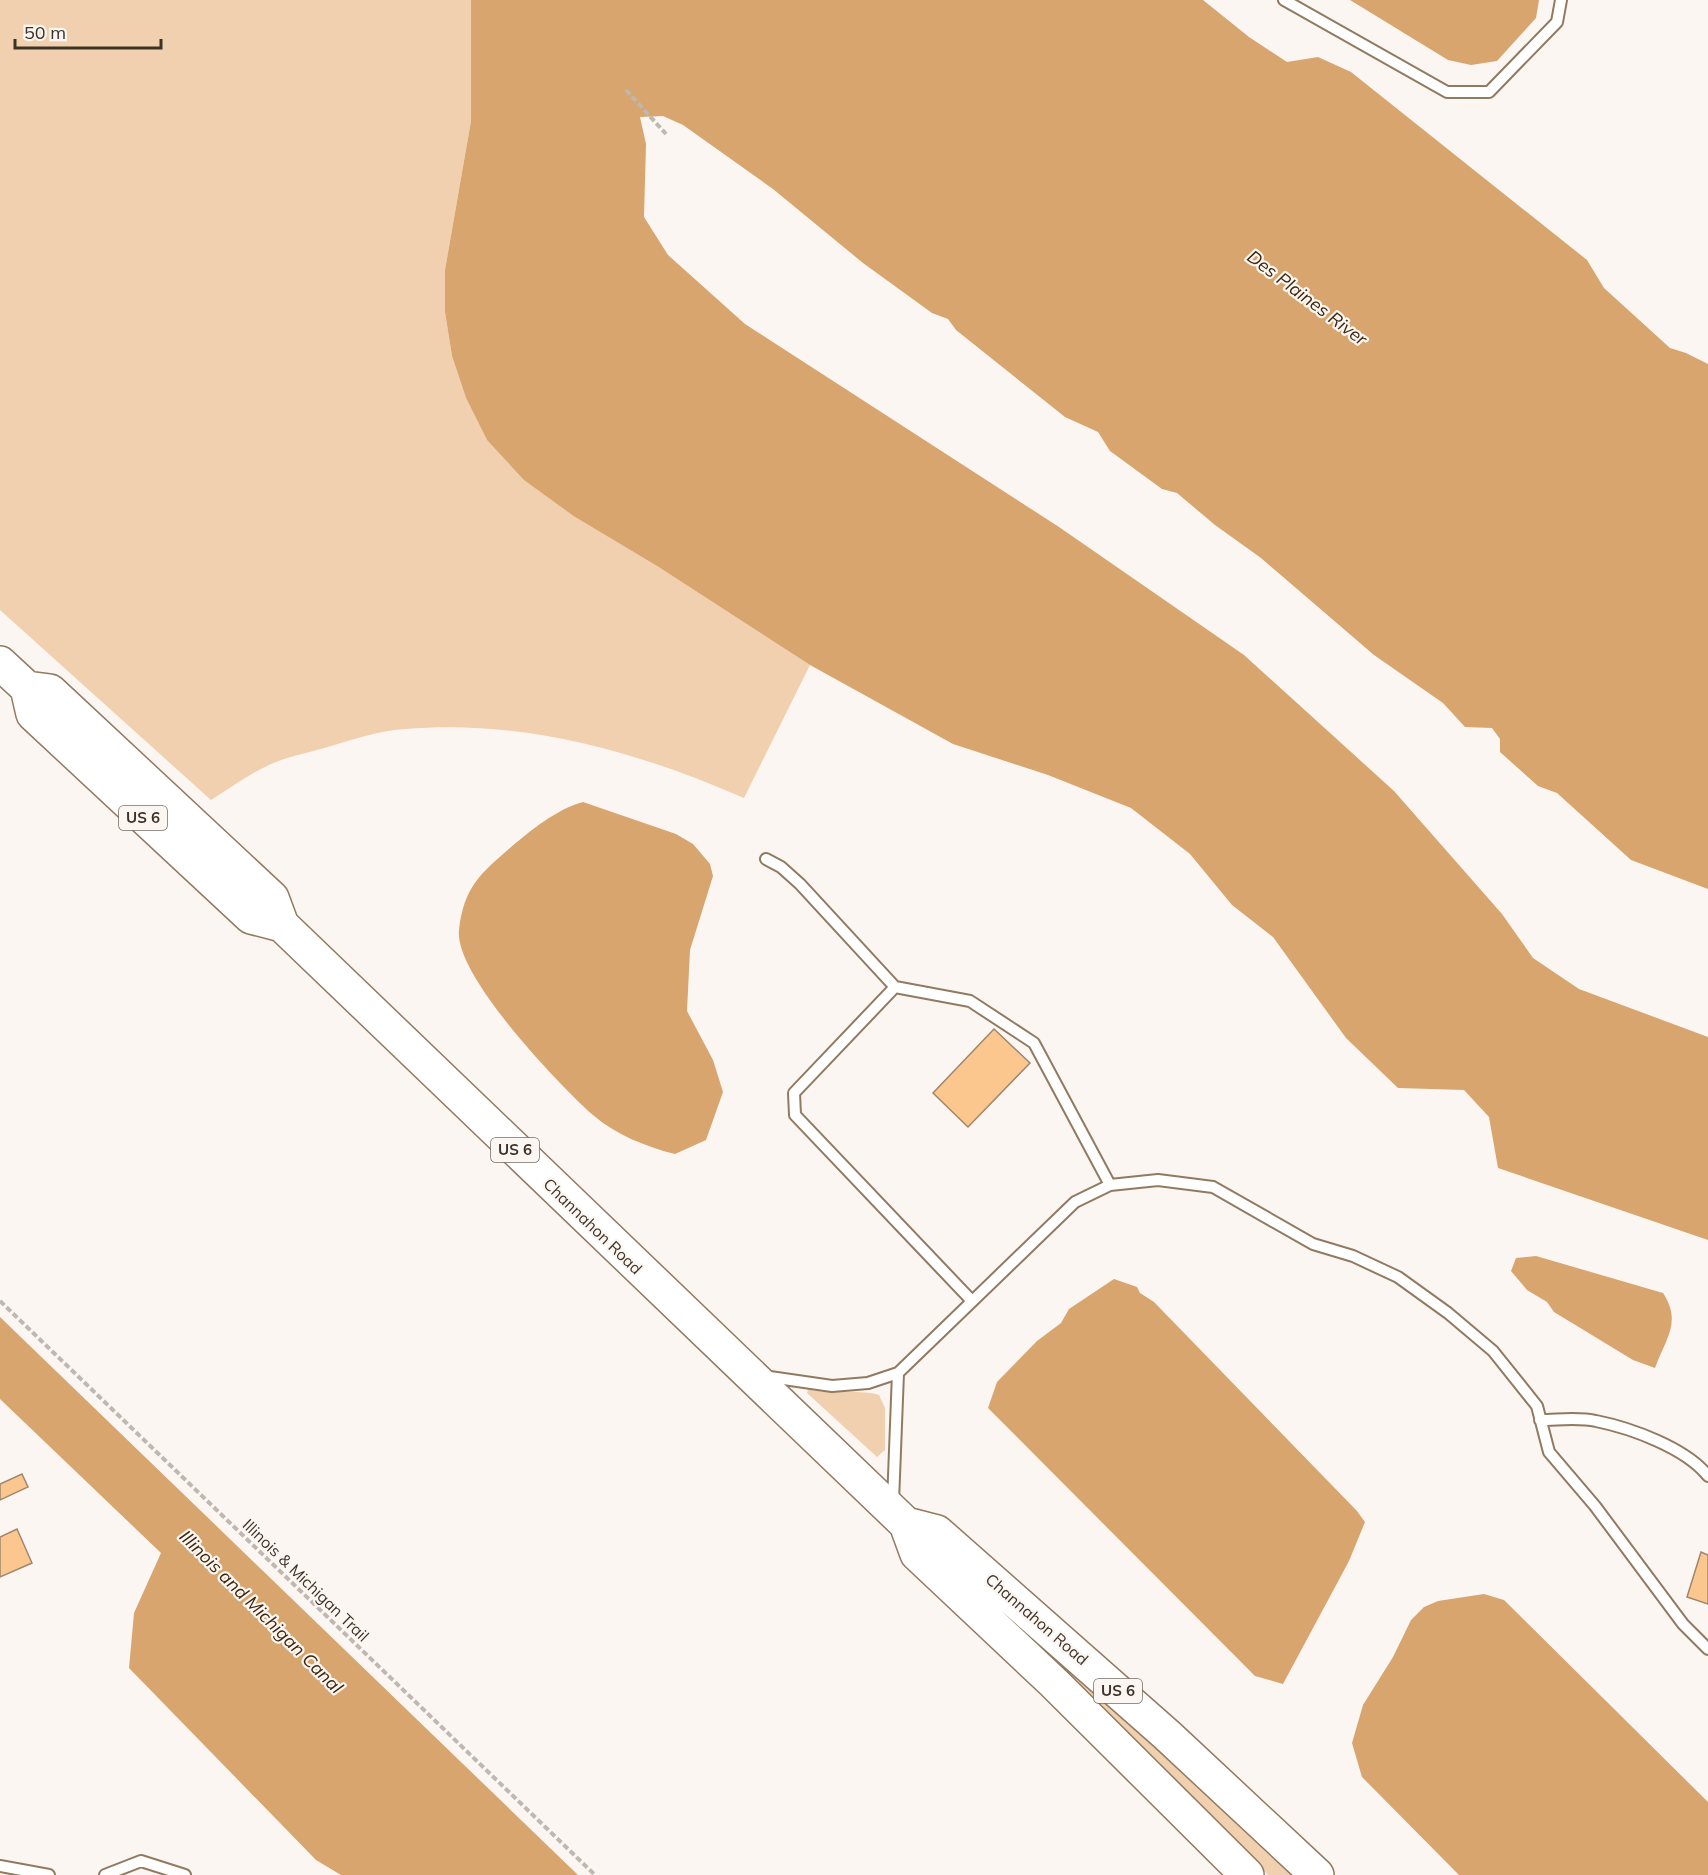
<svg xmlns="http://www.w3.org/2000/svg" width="1708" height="1875" viewBox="0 0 1708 1875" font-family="Mulish,sans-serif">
<rect width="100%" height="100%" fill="#fbf6f1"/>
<path fill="#f0d0af" d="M 0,0 L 471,0 L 471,121 L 445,270 L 445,312 L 452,356 L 466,398 L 487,440 L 575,517 L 657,566 L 810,665 L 744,798 C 636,751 523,719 405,729 C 377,731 348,741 321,749 C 303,754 282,758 265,767 C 246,776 229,789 211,800 L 0,610 Z
M 808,1389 C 830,1395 864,1389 879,1395 L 885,1408 L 885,1450 L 877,1457 L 807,1393 Z
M 1075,1670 L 1298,1875 L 1268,1875 L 1068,1679 Z"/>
<path fill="#d8a56e" d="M 471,0 L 1203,0 L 1249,37 L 1287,62 L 1318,57 L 1351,72 L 1587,260 L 1604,288 L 1670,348 L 1686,353 L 1708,364 L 1708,889 L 1631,860 L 1557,793 L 1538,786 L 1500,752 L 1500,739 L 1492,728 L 1465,727 L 1443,703 L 1374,655 L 1261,558 L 1215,525 L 1177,493 L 1162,489 L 1110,451 L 1098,432 L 1065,417 L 956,330 L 948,319 L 932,313 L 863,263 L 773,189 L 683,125 L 663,116 L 640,117 L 646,144 L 644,217 L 668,255 L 745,324 L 1059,527 L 1244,655 L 1394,791 L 1502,914 L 1533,958 L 1579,989 L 1708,1037 L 1708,1240 L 1498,1168 L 1489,1117 L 1464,1090 L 1398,1088 L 1346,1038 L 1273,937 L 1232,905 L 1190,854 L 1131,808 L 1048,775 L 953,744 L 810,665 L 657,566 L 575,517 L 524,480 L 487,440 L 466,398 L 452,356 L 445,312 L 445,270 L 471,121 Z
M 1350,0 L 1539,0 L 1536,18 L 1497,61 L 1471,65 L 1448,60 Z
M 583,802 L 676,834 L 693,844 L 710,864 L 713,876 L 690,950 L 687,1011 L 713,1060 L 723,1092 L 706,1140 L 675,1154 C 647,1147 616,1135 593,1115 C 559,1085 454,975 459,930 C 464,887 480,874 510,848 C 531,830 557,809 583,802 Z
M 1536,1256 L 1663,1293 C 1682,1322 1666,1338 1655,1368 L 1633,1360 L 1554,1312 L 1547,1302 L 1527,1290 L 1511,1271 L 1516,1258 Z
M 1114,1279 L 1137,1287 L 1140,1293 L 1154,1302 L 1357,1511 L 1365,1522 L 1349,1561 L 1283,1684 L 1255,1676 L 988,1408 L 997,1382 L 1037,1341 L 1061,1323 L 1069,1309 Z
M 0,1317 L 578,1875 L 341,1875 L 316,1860 L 129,1668 L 134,1613 L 161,1553 L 0,1399 Z
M 1484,1594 L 1504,1600 L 1708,1802 L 1708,1875 L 1459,1875 L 1362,1777 L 1352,1743 L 1363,1705 L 1393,1657 L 1411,1620 L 1424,1607 L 1438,1601 Z"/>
<path fill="#fbc78f" stroke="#9f866d" stroke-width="1.5" d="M 994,1029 L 1030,1063 L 968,1127 L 933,1093 Z
M 22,1474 L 28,1487 L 0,1500 L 0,1484 Z
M 17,1529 L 32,1563 L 0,1577 L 0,1537 Z
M 1701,1552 L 1708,1555 L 1708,1604 L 1687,1597 Z"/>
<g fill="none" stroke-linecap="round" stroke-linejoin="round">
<g stroke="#927a61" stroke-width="14">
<path id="service" d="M 1284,0 L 1447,92 L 1489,92 L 1557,22 L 1561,0
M 766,859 L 781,867 L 800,884 L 895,987 L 970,1001 L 1034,1043 L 1110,1185
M 895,987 L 794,1093 L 795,1115 L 972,1301
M 898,1373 L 1075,1202 L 1110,1185 L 1158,1180 L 1213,1187 L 1313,1244 L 1353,1256 L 1398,1277 L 1448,1313 L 1493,1351 L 1537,1406 L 1549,1452 L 1595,1506 L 1683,1624 L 1708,1649
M 763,1376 L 832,1386 L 868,1383 L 898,1373 L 893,1502
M 1540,1420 C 1558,1420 1579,1417 1596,1421 C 1631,1428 1686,1448 1708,1476
M 0,1866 L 49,1875
M 105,1875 L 141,1861 L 185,1875"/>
</g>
<g stroke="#927a61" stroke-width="36">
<path id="primary" d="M 0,663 L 27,688 L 33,714 L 251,917 L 282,925
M 27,688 L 50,691 L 272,898 L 282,925 L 906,1524 L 917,1554 L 1054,1683 L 1247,1875
M 906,1524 L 937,1532 L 1167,1735 L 1317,1875"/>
</g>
<path stroke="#beb8b1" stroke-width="4" stroke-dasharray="6 3" stroke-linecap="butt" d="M 626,90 L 666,134
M 0,1301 L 595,1875"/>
<use href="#service" stroke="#fff" stroke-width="10"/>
<use href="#primary" stroke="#fff" stroke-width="33"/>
</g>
<g text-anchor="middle" stroke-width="4.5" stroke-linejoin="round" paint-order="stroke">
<g fill="#fbf6f1" stroke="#756d64" stroke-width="1.5">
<rect x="119" y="806" width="48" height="24" rx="4.5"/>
<rect x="491" y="1138" width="48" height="24" rx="4.5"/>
<rect x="1094" y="1679" width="48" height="24" rx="4.5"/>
</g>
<g font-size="15" font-weight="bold" fill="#3c3227">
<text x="143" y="823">US 6</text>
<text x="515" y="1155">US 6</text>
<text x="1118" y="1696">US 6</text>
</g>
<g font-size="16" fill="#3c3227" stroke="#fbf6f1">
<text transform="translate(593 1226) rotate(44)" y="6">Channahon Road</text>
<text transform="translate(306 1580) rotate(44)" y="6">Illinois &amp; Michigan Trail</text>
<text transform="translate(1037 1619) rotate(41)" y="6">Channahon Road</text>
</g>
<g font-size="18" font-style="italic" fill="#3d280f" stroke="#fbf6f1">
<text transform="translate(1307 298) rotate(37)" y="6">Des Plaines River</text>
<text transform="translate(261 1612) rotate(45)" y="6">Illinois and Michigan Canal</text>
</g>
</g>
<path d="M15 39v9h146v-9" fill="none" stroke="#3c3227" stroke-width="3"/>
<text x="24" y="39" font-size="18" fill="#3c3227" stroke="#fbf6f1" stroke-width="4.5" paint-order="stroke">50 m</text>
</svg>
